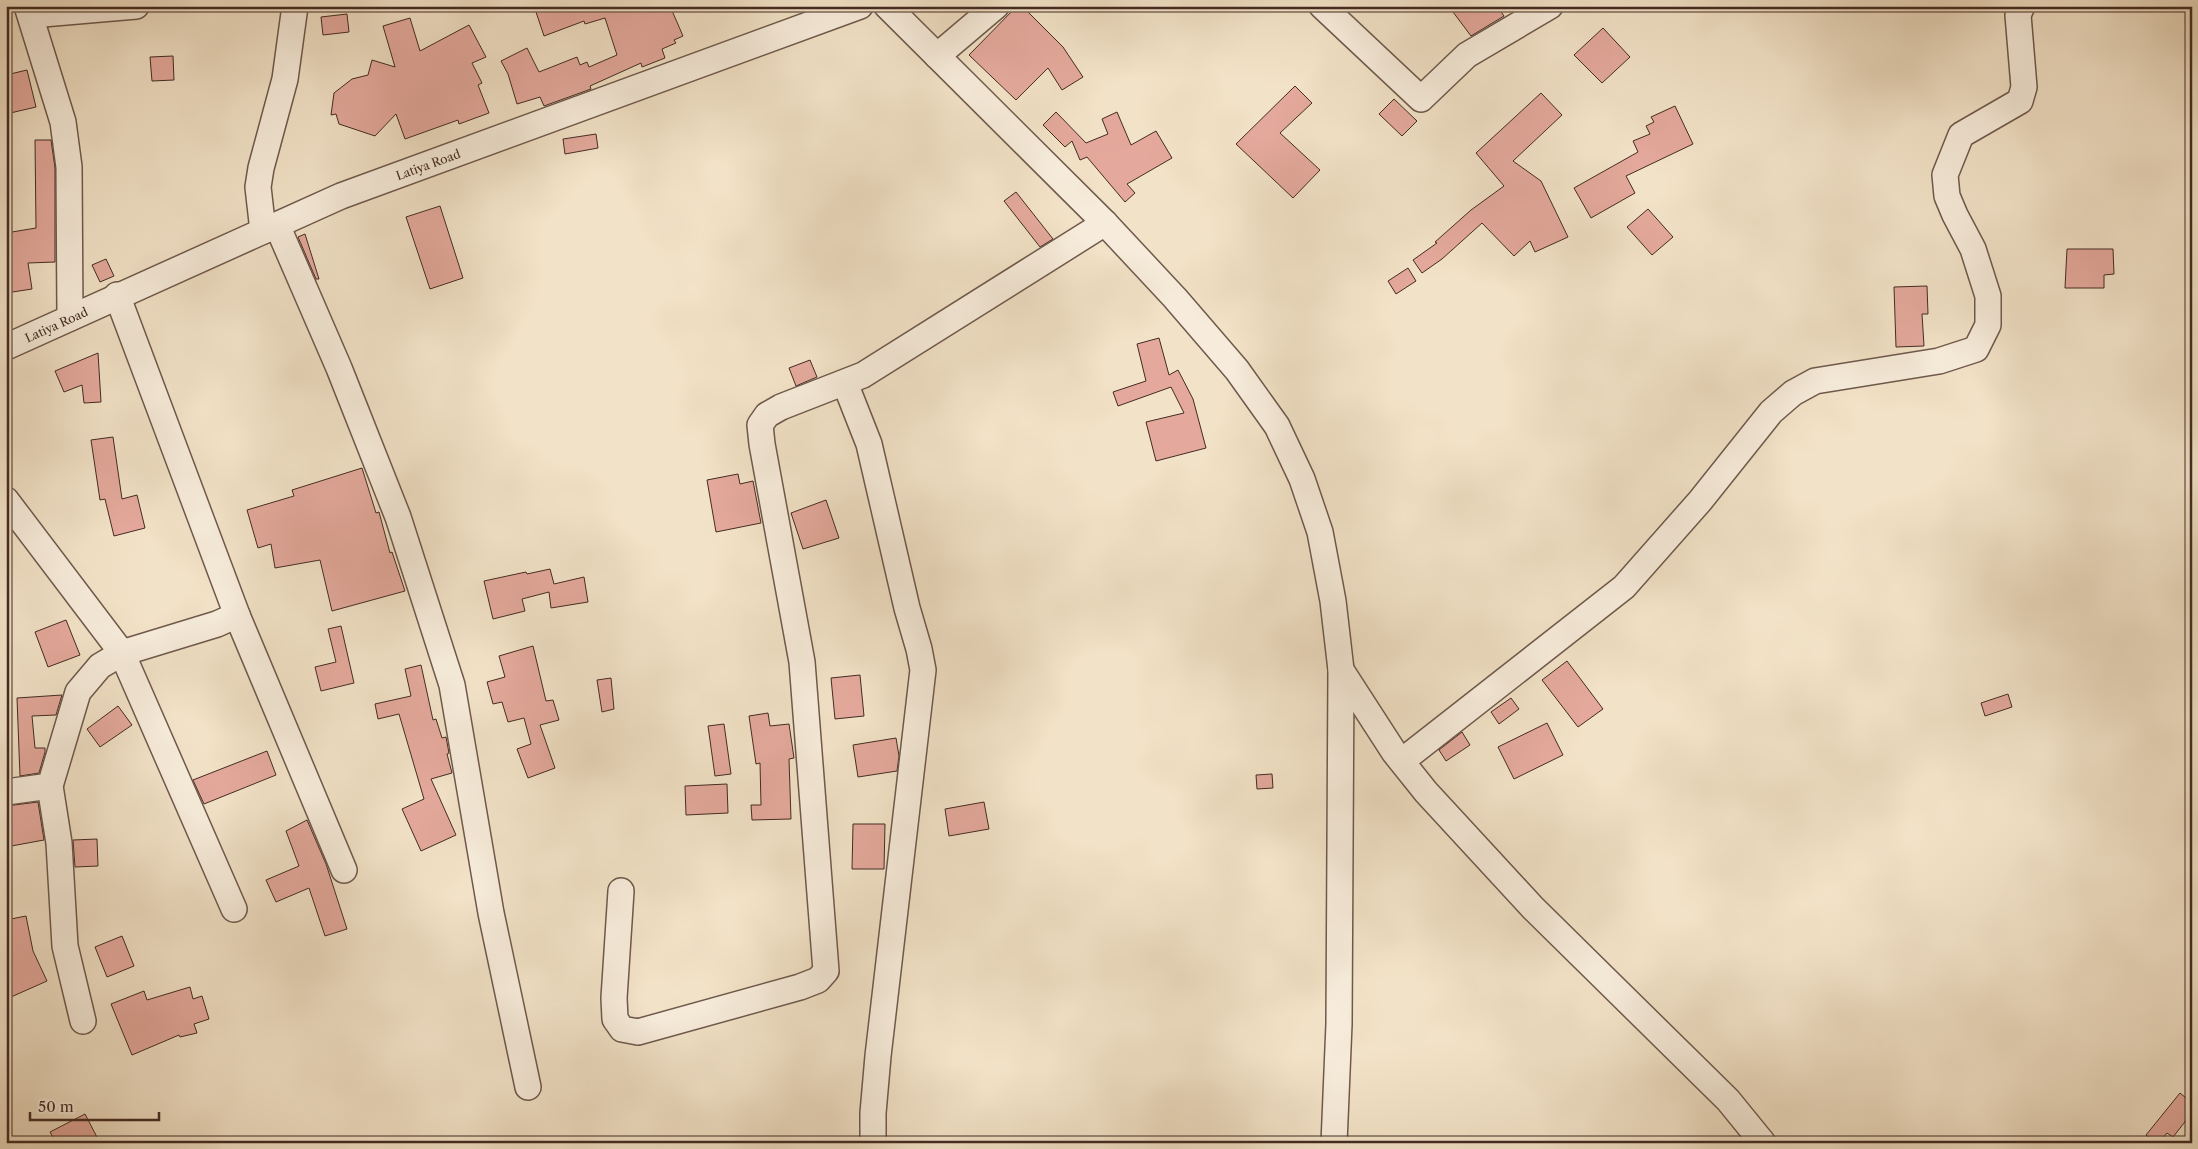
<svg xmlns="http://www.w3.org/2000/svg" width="2198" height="1149" font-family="'Libre Caslon Text',serif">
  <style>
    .building { fill: #e4a99c; stroke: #432b23 }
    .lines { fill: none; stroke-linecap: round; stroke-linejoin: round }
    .minor-casing { stroke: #6f594c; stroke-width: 28 }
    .minor { stroke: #f7ecdb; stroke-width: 25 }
    .labels { text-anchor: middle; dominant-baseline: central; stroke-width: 4; stroke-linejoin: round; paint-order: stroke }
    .street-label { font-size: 12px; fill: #432b23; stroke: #f7ecdb }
  </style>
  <rect width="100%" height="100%" fill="#f2e2c7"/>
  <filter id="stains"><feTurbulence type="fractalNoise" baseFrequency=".004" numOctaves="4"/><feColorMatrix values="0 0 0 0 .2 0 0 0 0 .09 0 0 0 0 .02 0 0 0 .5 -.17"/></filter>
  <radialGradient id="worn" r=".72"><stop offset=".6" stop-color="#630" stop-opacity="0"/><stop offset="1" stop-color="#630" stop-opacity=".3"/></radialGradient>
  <path class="building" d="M534,6H641L644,11L652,8L654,12L670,6L683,36L674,40L676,43L662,49L665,58L642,67L641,63L590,86L591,89L544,106L540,97L517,104L508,74L501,61L527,48L539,72L577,57L580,65L587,62L589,67L617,55L605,18L585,24L584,21L544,36Z
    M1017,6H1022L1063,47L1083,77L1062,90L1048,68L1016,100L969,55Z
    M1460,6H1497L1504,16L1471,36L1453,12Z
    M347,14L349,32L323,35L321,17Z
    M410,18L420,51L469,25L486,57L472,63L482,83L478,85L489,113L459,124L458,120L405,139L396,114L375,136L339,124L336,114L331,115L334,93L352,79L368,75L372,60L395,67L383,26Z
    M1603,28L1630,57L1602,83L1574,55Z
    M173,56L174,80L152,81L150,57Z
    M27,70L36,107L6,114V75Z
    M1295,86L1312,103L1280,133L1320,170L1293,198L1236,144Z
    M1541,93L1562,115L1513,161L1541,181L1568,237L1535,252L1530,241L1514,256L1482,223L1442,259L1422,273L1413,260L1437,243L1435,242L1471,210L1504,186L1476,153Z
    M1394,99L1417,121L1402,136L1379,114Z
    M1675,106L1693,144L1626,176L1635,193L1591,218L1574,188L1638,152L1633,141L1650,134L1646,126L1654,122L1651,117Z
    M1056,112L1086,143L1108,134L1102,119L1117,112L1131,145L1156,131L1172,158L1127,184L1135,193L1125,202L1087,157L1080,160L1072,141L1065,147L1043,125Z
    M596,134L598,148L565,154L563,139Z
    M35,140H51L55,168V262L28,263L32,289L6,293V233L36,228Z
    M1016,192L1053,239L1040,247L1004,201Z
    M440,206L463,278L430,289L406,217Z
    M1648,209L1673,237L1652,255L1627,227Z
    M305,234L319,279H316L298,237Z
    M2067,249H2113L2114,274L2104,275V288H2065Z
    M106,259L114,276L100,282L92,265Z
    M1408,268L1416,281L1396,294L1388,281Z
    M1927,286L1928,314H1922L1924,346L1896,347L1894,287Z
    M1159,338L1169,375L1178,370L1193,399L1206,448L1156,461L1146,422L1184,413L1171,387L1118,406L1113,392L1146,381L1137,344Z
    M98,353L101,402L84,403L82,385L64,392L55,371Z
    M810,360L817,377L796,386L789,368Z
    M113,437L122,499L137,495L145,528L114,536L105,499L100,500L91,440Z
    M362,468L376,513L379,512L390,553L392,552L405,591L332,611L320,560L275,568L271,544L258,548L247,510L294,496L292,490Z
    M738,474L740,484L753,481L761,523L716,532L707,480Z
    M826,500L839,538L803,549L791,513Z
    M550,569L554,584L584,577L588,602L551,608L549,592L522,599L525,611L493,619L484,581L526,572L527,574Z
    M66,620L80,655L48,667L35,632Z
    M341,626L354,683L321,691L315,667L336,662L328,629Z
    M533,646L546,701L553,700L559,720L540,725L555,768L528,778L517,749L531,744L524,718L508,722L502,702L493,704L487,682L505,677L499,656Z
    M1567,661L1603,709L1578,727L1542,680Z
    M421,665L433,720L436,719L442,738L446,737L449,753L447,754L452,773L431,779L456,835L421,851L402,809L424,799L399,714L378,719L375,704L411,696L405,669Z
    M860,675L864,716L835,719L831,678Z
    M611,678L614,709L602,712L597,680Z
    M2008,694L2012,707L1985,716L1981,703Z
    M62,695L56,715L32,716L35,748H45V752L39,773L20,776L17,698Z
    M1511,698L1519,709L1499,724L1491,712Z
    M118,706L132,725L100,747L87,729Z
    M768,713L770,726L789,724L794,758L789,759L791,819L752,820L751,805H761L760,763L756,764L749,716Z
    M1547,723L1563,755L1514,779L1498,747Z
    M724,724L731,774L715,776L708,726Z
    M1462,732L1470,745L1446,761L1439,750Z
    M896,738L899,756L897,771L858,777L853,745Z
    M267,751L276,775L204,804L193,780Z
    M1272,774L1273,788L1257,789L1256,775Z
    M727,784L728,813L686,815L685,786Z
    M38,802L44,840L6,847V806Z
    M984,802L989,829L949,836L945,809Z
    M307,820L326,864L347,929L325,936L309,888L276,902L266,880L299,866L286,831Z
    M853,824H885L884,869H852Z
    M97,839L98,866L75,867L73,840Z
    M26,916L33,951L47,981L11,997L6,986V920Z
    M122,936L134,966L107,977L95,947Z
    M190,987L193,999L202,996L209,1019L194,1024L197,1033L180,1037L179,1035L132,1055L111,1004L144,991L147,1000Z
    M2180,1093L2192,1103V1113L2173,1137L2167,1133L2159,1143H2156L2146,1135Z
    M85,1114L100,1143H56L50,1132Z"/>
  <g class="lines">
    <g class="minor-casing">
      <g id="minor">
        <path d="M27,6L63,122L69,167L70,318"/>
        <path d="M887,6L1105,223L1175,298L1237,370L1277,426L1302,479L1320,532L1333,601L1341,670L1339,1024L1334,1143"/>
        <path d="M1322,6L1421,99L1467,55L1550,6"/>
        <path d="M31,15L136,6"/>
        <path d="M937,56L996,6"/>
        <path d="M277,225L339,368L398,517L452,685L491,913L528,1087"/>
        <path d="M263,231L258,187L261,168L285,79L295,6"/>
        <path id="s1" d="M6,347L341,196L860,6"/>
        <path d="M845,383L869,444L907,608L919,649L923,670L878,1056L873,1113V1143"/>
        <path d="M6,500L122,653L234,909"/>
        <path d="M237,615L344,870"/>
        <path d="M1341,670L1394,752L1426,792L1533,908L1728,1100L1763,1143"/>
        <path d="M1407,757L1624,587L1700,501L1771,412L1793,393L1815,381L1939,361L1976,349L1988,325V296L1973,249L1955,215L1947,196L1945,175L1961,135L2020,101L2024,87L2018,15L2022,6"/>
        <path d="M50,786L59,843L65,946L83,1021"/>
        <path d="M6,792L50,786L78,692L100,666L122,653L217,624L237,615L117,295"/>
        <path d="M621,891L614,998L615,1019L622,1029L638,1032L800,987L818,980L826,971L802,662L762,444L760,425L767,415L781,407L863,375L1105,223"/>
      </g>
    </g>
    <use href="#minor" class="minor"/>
  </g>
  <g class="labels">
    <g class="street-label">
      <text stroke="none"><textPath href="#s1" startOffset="460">Latiya Road</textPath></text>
      <text stroke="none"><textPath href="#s1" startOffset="55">Latiya Road</textPath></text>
    </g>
  </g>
  <rect width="2198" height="1149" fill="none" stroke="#f2e2c7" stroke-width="25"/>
  <rect x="8" y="8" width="2183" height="1134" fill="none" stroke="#432b23" stroke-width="2.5"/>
  <rect x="12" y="12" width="2173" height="1124" fill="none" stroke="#432b23"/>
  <path d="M30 1112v8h129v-8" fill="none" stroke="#432b23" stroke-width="2.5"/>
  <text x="38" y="1112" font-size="15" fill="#432b23" stroke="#f7ecdb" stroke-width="4" paint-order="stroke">50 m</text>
  <rect width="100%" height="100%" filter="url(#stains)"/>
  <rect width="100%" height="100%" fill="url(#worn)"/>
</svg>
